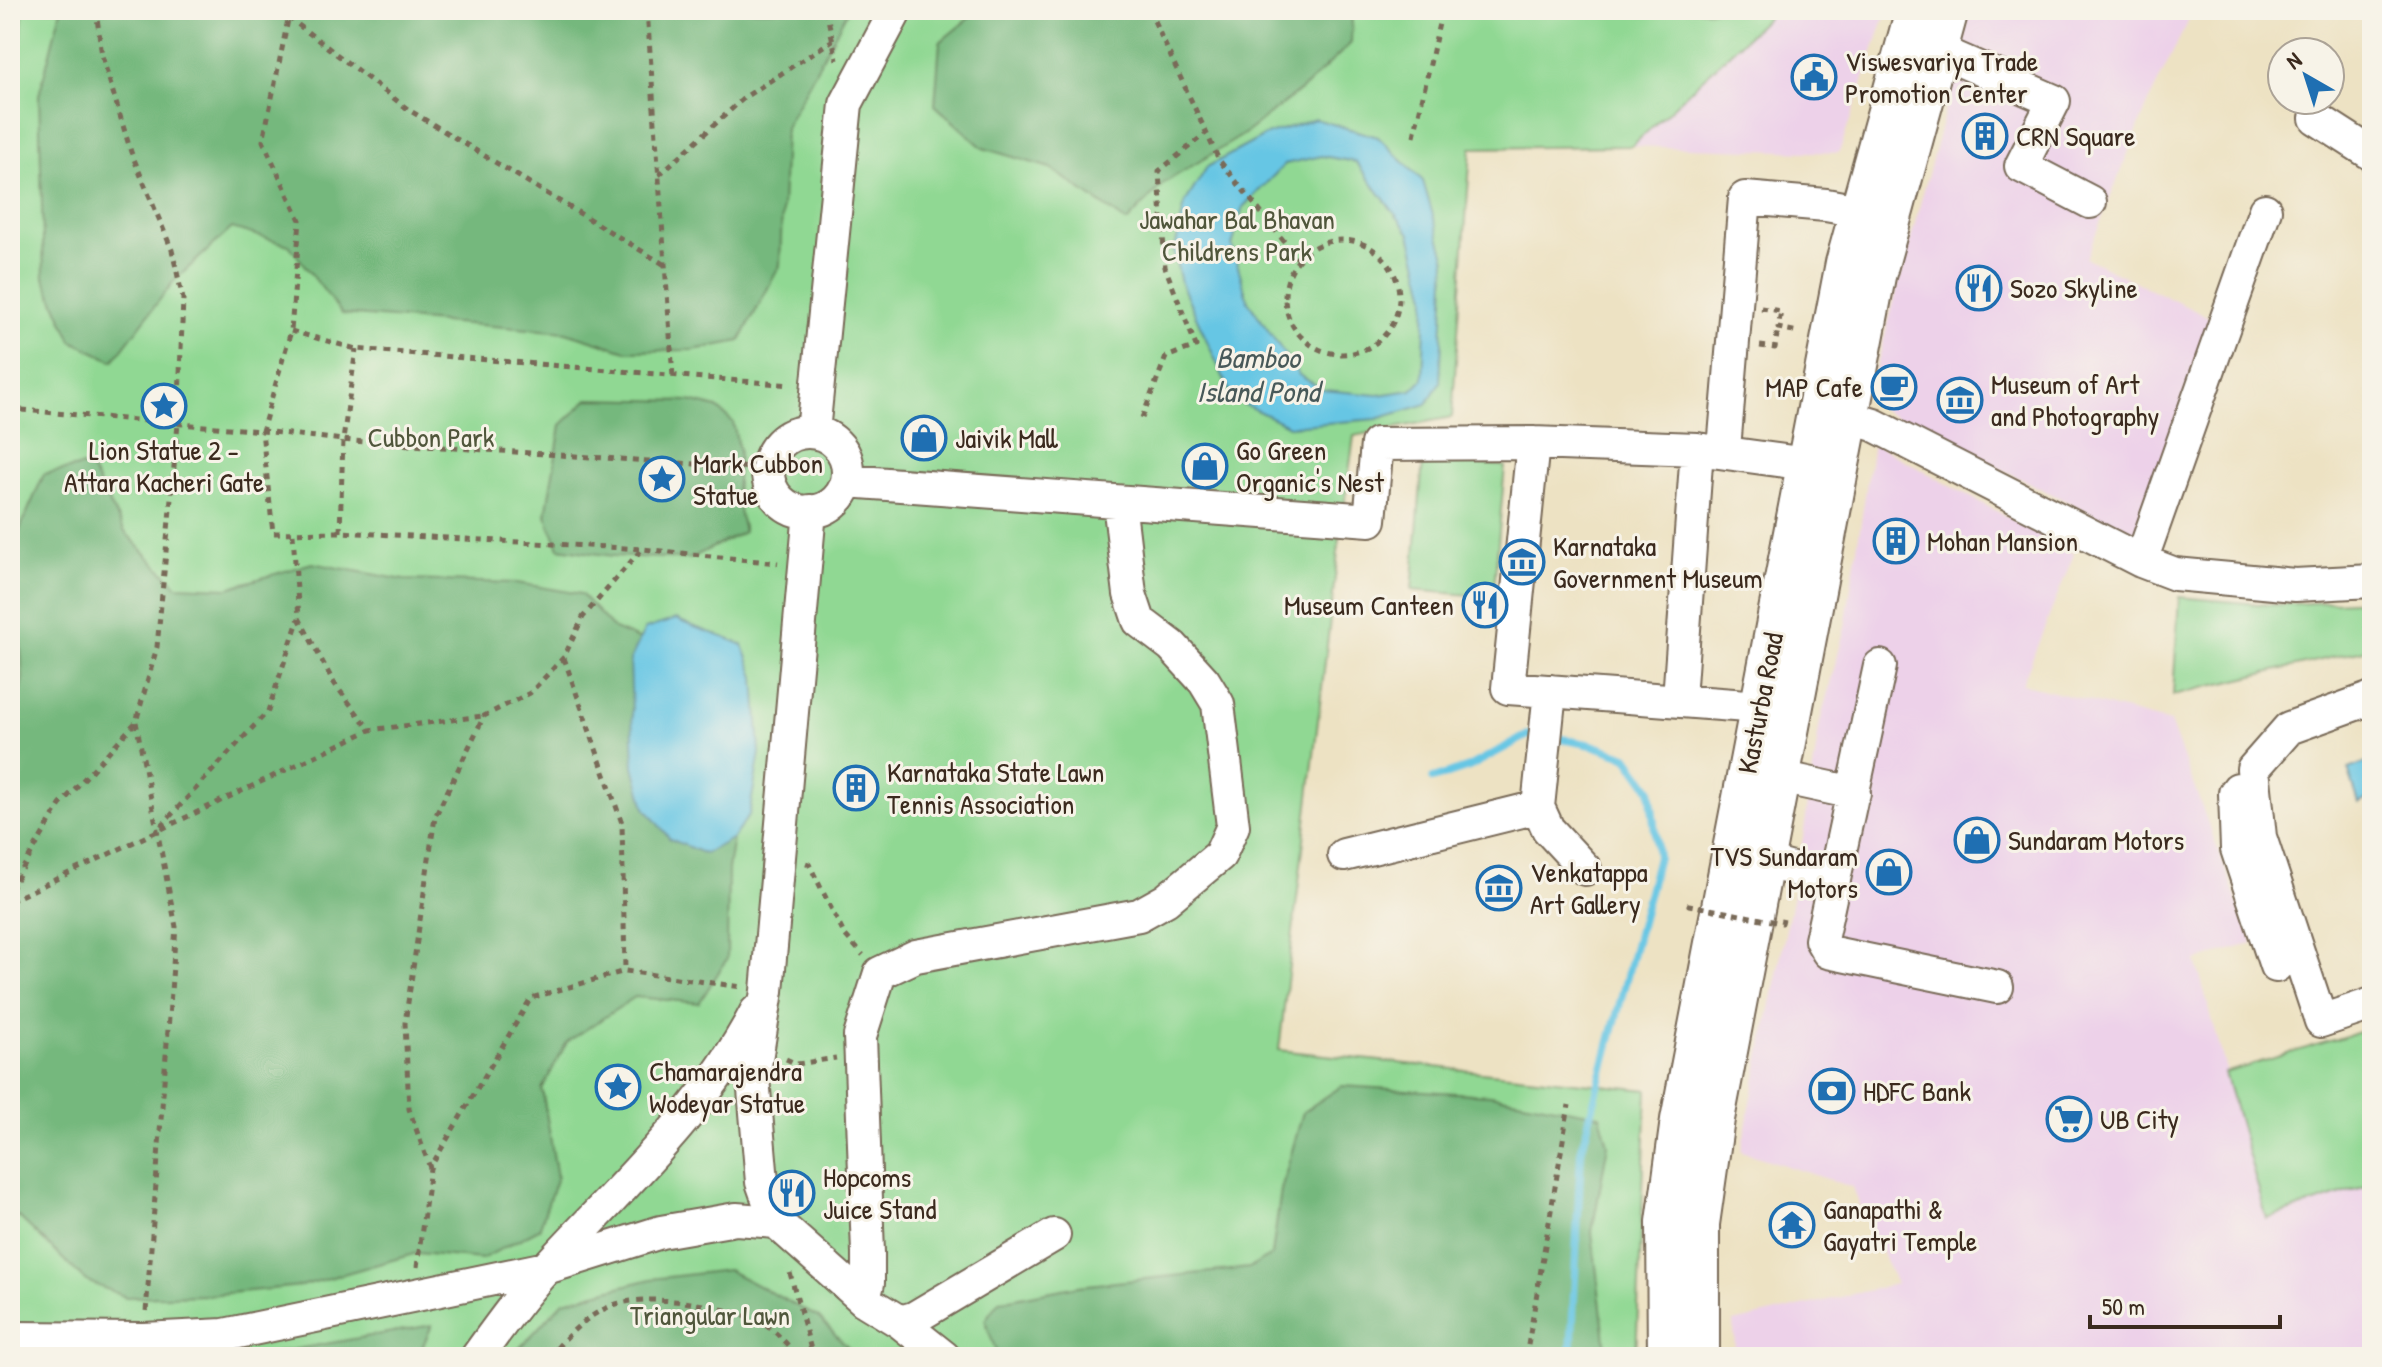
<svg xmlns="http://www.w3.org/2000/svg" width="2382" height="1367" font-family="'Patrick Hand',sans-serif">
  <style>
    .built { fill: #edd1e9 }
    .green { fill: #90d893; stroke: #668158; stroke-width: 2 }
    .forest { fill: #74b87d; stroke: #58714e; stroke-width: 2 }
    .water { fill: #66c6e4; stroke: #507881; stroke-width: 2; fill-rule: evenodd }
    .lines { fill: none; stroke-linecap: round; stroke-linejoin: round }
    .stream { stroke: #66c6e4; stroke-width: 8 }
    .minor-casing { stroke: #796a58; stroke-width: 36 }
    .major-casing { stroke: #796a58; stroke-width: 44 }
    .path { stroke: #796a58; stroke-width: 5; stroke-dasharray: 6 6; stroke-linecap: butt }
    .minor { stroke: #fff; stroke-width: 32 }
    .major { stroke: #fff; stroke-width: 40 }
    .path-bridge { stroke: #796a58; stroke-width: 5; stroke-dasharray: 6 6; stroke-linecap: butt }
    .labels { text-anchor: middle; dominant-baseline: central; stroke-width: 6; stroke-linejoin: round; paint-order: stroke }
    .poi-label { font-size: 28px; fill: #3b2a1e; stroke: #f7f3e8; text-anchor: start }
    .park-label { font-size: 28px; fill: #50563b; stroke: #f7f3e8 }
    .street-label { font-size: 28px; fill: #3b2a1e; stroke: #f7f3e8 }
    .water-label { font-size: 30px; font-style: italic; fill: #485959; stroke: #f7f3e8 }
  </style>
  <rect width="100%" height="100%" fill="#f7f3e8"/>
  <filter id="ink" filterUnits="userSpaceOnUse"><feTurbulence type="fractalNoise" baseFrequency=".0125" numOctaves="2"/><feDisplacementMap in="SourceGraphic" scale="16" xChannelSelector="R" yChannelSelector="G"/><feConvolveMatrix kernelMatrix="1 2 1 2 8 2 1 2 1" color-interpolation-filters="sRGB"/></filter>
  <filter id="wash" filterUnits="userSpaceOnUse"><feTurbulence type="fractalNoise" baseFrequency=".006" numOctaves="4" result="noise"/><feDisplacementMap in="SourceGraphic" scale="32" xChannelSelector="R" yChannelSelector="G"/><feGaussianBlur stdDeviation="1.8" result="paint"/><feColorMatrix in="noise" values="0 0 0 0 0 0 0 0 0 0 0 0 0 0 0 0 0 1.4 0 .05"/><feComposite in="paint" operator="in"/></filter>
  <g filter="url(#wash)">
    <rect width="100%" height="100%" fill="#ede2c3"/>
    <path class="built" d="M10,10H23L10,189Z
      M1775,10H1887L1839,153L1632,146Z
      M1968,10H2182L2191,15L2149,101L2086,258L2229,327L2157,546L1882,410L1869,395L1960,55Z
      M1873,443L2074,554L2022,684L2170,722L2253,943L2196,961L2267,1218L2372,1184V1357H1735L1734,1322L1896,1284L1852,1187L1741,1151L1798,871L1820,722L1845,627Z"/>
    <path class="green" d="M23,10H1775L1632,146L1471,148L1452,417L1354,436L1338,552L1279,1050L1647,1090L1636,1357H10V189Z
      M1423,460L1505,466L1493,597L1412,590Z
      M2179,597L2269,605L2372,600V648L2173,695Z
      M2372,1028V1184L2267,1219L2225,1073Z"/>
    <path class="forest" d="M61,10H848L785,128L780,265L740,341L693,350L626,351L566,332L342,314L289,245L232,228L174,281L113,361L72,341L44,278L39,95Z
      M979,10H1352L1351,43L1307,85L1243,135L1164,183L1127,222L1050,168L983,148L935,105L940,42Z
      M588,399L690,401L717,408L733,422L739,450L736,496L744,532L689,559L613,556L559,548L546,515L561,425Z
      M89,465L125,532L177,586L228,588L312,563L404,580L517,583L581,594L614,629L690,660L742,781L728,869L727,959L699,1003L635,997L567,1042L542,1089L557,1177L539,1229L482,1259L417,1253L301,1286L208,1295L126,1297L86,1281L18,1216L10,1219V741L23,678L13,545L44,474Z
      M1342,1086L1490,1095L1600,1115L1608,1144L1592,1232L1607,1357H998L985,1320L999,1301L1078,1286L1249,1268L1272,1255L1281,1190L1303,1112Z
      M728,1270L818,1317L857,1357H511L564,1301L651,1279Z
      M432,1325L418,1357H252Z"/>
    <path class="water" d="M1315,119L1378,137L1423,181L1446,260L1440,382L1427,404L1377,419L1289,426L1233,399L1181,283L1174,253L1185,203L1207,167L1266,135ZM1322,156L1356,162L1410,234L1426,296L1423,379L1412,390L1378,395L1324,390L1299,375L1248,301L1232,246L1243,207L1285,164Z
      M676,619C698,630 721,635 743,645L755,677L760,753L749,815L733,838L705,854L670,839L645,808L634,766L630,660L645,629Z
      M2372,760V798L2359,803L2348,769Z"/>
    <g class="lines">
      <path class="stream" d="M1552,737L1592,745L1627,757L1650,789L1658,857L1581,1152L1571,1357
        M1433,779L1469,767L1528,735L1538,736"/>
    </g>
  </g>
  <g filter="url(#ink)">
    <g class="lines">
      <g class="minor-casing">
        <path id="minor" d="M1937,50L2054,101L2021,166L2090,202
          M2316,118L2372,154
          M1847,417L1874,425L2141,561L2175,574L2295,585L2372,581
          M813,432L846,104L896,10
          M768 472a40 40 0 1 1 80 0a40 40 0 1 1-80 0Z
          M1533,443L1508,688L1760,707
          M1720,452L1725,437L1745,198L1826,205L1859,211
          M847,481L1370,520L1377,444L1533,443L1697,449L1807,464
          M2141,561L2265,210
          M1880,666L1821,940L1828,952L1997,987
          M1550,691L1538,807L1548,829L1585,869
          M2372,698L2289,728L2253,769L2260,837L2321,1021L2372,1004
          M1679,699L1697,449
          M1780,777L1854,793
          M2238,789L2235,793L2237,849L2276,966
          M1344,855L1538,807
          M1764,861L1834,881
          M776,1222L762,1182L753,1078L767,991L810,511
          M864,1300L868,1283V1253L860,1036L880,973L916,956L1139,915L1166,900L1220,855L1233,826L1218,704L1204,681L1172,646L1139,621L1130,594L1119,502
          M900,1322L914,1318L1054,1235
          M10,1338L144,1339L224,1335L546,1268L661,1232L736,1219L776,1222L864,1300L900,1322L944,1357
          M477,1357C499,1326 522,1294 548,1266C622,1186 706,1109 756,1012"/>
      </g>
      <g class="major-casing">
        <path id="major" d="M1668,1357L1667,1222L1681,1120L1846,263L1916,10
          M1699,1357V1224L1714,1119L1875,276L1948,10"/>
      </g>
      <path class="path" d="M279,10L409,110L665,265
        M290,10L263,141L300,220L291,331L262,431L273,533L340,532L642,549L778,563
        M647,10L673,377
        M826,10L837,60
        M1149,10L1219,160L1299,260
        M1414,136L1442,10
        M659,175L745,97L833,40
        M1285 297a57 57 0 1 1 114 0a57 57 0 1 1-114 0Z
        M1761,308L1781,311L1778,328L1799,332
        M291,331L356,349L790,385
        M1760,346L1775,348L1778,328
        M10,409L262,431L352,441L768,469
        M1142,418L1166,357L1196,346L1165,267L1159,171L1206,133
        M340,532L343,440L356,349
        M293,534L299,618L334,683L370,730
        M564,658L622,823L625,971
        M136,722L176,927L146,1312
        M161,826L268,711L299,618
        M806,863L809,864L844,934L863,955
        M10,890L60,805L136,722L157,647L178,424L183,299L172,250L131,152L102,56L96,10
        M10,901L370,730L483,716
        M786,1059L797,1064L836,1058
        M430,1168L409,1109L405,1023L435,817L484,716L530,693L564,657L583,617L641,550
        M417,1267L430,1168L531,998L625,971L742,987
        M790,1273L813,1357
        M549,1357C567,1336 584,1317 611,1306C646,1291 736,1306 768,1327C779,1334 789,1347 799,1357
        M1526,1357L1569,1105"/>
      <use href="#minor" class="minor"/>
      <use href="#major" class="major"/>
      <path class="path-bridge" d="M1690,903L1689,905L1782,923L1783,919"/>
    </g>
  </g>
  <defs>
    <g id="civic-ring" transform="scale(2.3)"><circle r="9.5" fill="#f7f3e8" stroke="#1f6fb2" stroke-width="1.5"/><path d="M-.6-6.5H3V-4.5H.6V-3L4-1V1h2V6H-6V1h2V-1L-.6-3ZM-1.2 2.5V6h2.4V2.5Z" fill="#1f6fb2"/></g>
    <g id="building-ring" transform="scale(2.3)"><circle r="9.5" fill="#f7f3e8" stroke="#1f6fb2" stroke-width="1.5"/><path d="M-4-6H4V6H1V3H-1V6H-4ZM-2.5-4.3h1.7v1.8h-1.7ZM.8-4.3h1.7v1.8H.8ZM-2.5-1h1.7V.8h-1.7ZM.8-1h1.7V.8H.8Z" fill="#1f6fb2"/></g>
    <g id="restaurant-ring" transform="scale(2.3)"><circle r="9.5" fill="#f7f3e8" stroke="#1f6fb2" stroke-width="1.5"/><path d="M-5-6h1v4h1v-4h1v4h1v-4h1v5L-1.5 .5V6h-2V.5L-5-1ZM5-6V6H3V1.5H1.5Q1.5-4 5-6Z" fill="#1f6fb2"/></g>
    <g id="cafe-ring" transform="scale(2.3)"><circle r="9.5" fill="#f7f3e8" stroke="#1f6fb2" stroke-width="1.5"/><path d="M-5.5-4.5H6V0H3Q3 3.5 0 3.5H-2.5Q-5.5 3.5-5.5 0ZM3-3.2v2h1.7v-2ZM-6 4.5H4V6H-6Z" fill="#1f6fb2"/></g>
    <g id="museum-ring" transform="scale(2.3)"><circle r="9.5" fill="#f7f3e8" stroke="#1f6fb2" stroke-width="1.5"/><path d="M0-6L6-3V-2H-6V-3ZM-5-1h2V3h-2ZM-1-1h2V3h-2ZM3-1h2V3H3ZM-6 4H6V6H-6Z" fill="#1f6fb2"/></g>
    <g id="sight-ring" transform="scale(2.3)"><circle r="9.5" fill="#f7f3e8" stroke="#1f6fb2" stroke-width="1.5"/><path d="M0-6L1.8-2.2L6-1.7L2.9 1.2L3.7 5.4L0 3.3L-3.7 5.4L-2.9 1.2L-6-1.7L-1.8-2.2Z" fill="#1f6fb2"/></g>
    <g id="shop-ring" transform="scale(2.3)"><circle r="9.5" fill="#f7f3e8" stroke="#1f6fb2" stroke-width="1.5"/><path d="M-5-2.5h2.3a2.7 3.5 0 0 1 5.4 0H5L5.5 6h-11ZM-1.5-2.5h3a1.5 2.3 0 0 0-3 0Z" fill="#1f6fb2"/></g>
    <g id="bank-ring" transform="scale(2.3)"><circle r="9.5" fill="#f7f3e8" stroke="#1f6fb2" stroke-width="1.5"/><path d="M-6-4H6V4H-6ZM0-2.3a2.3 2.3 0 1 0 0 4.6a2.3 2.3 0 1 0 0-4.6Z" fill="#1f6fb2"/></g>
    <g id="supermarket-ring" transform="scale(2.3)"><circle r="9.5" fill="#f7f3e8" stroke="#1f6fb2" stroke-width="1.5"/><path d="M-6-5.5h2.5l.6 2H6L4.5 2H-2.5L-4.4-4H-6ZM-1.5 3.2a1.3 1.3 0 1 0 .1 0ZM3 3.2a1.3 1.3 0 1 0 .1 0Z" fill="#1f6fb2"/></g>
    <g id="temple-ring" transform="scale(2.3)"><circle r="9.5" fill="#f7f3e8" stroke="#1f6fb2" stroke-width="1.5"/><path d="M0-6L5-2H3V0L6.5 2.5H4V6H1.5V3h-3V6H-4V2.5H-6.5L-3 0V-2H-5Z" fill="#1f6fb2"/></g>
  </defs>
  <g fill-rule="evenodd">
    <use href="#civic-ring" x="1814" y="77"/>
    <use href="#building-ring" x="1985" y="136"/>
    <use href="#restaurant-ring" x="1979" y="288"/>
    <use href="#cafe-ring" x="1894" y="387"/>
    <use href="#museum-ring" x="1960" y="400"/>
    <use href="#sight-ring" x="164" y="406"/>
    <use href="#shop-ring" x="924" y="438"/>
    <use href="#shop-ring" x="1205" y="466"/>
    <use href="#sight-ring" x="662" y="479"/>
    <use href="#building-ring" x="1896" y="541"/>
    <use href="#museum-ring" x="1522" y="562"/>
    <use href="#restaurant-ring" x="1485" y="605"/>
    <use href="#building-ring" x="856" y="788"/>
    <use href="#shop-ring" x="1977" y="840"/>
    <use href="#shop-ring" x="1889" y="872"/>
    <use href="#museum-ring" x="1499" y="888"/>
    <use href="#sight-ring" x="618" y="1087"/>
    <use href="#bank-ring" x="1832" y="1091"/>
    <use href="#supermarket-ring" x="2069" y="1119"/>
    <use href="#restaurant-ring" x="792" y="1193"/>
    <use href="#temple-ring" x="1792" y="1225"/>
  </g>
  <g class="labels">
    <g class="poi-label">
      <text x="1845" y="61">Viswesvariya Trade<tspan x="1845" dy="32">Promotion Center</tspan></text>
      <text x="2016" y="136">CRN Square</text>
      <text x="2010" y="288">Sozo Skyline</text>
      <text x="1991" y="384">Museum of Art<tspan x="1991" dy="32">and Photography</tspan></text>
      <text x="1863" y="387" text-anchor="end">MAP Cafe</text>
      <text x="955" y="438">Jaivik Mall</text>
      <text x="164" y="450" text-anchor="middle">Lion Statue 2 -<tspan x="164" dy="32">Attara Kacheri Gate</tspan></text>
      <text x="1236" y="450">Go Green<tspan x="1236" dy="32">Organic's Nest</tspan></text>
      <text x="693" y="463">Mark Cubbon<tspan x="693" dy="32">Statue</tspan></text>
      <text x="1927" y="541">Mohan Mansion</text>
      <text x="1553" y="546">Karnataka<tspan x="1553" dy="32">Government Museum</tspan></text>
      <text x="1454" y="605" text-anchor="end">Museum Canteen</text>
      <text x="887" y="772">Karnataka State Lawn<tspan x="887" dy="32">Tennis Association</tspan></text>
      <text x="2008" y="840">Sundaram Motors</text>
      <text x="1858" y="856" text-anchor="end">TVS Sundaram<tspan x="1858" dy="32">Motors</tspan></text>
      <text x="1530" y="872">Venkatappa<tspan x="1530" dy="32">Art Gallery</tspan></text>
      <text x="649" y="1071">Chamarajendra<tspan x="649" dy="32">Wodeyar Statue</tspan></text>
      <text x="1863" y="1091">HDFC Bank</text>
      <text x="2100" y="1119">UB City</text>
      <text x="823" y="1177">Hopcoms<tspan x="823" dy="32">Juice Stand</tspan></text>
      <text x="1823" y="1209">Ganapathi &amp;<tspan x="1823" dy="32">Gayatri Temple</tspan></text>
    </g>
    <g class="park-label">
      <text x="1237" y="219">Jawahar Bal Bhavan<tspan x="1237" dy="32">Childrens Park</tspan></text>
      <text x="431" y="437">Cubbon Park</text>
      <text x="710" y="1315">Triangular Lawn</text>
    </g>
    <g class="street-label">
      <text transform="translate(1760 703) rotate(-79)">Kasturba Road</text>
    </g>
    <g class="water-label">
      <text x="1258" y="357">Bamboo<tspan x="1258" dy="34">Island Pond</tspan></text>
    </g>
  </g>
  <rect width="2382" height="1367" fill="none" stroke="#f7f3e8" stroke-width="40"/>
  <g transform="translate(2306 76) rotate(321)"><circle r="38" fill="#f7f3e8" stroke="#aca397" stroke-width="2"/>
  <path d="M0-6L14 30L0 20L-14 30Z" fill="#1f6fb2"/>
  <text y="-12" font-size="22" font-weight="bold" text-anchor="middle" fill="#3b2a1e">N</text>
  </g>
  <path d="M2090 1315v12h190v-12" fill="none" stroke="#3b2a1e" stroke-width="4"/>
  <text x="2102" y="1315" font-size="24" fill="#3b2a1e" stroke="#f7f3e8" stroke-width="6" paint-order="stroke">50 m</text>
</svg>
